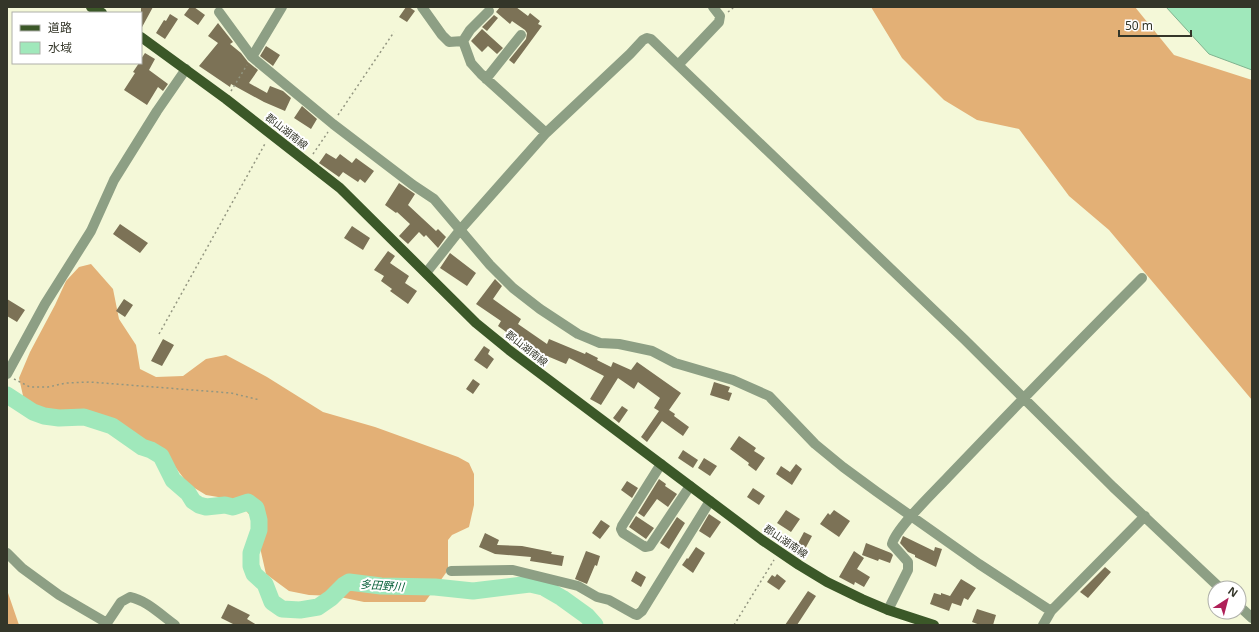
<svg xmlns="http://www.w3.org/2000/svg" width="1259" height="632" font-family="'Noto Sans','Noto Sans JP',sans-serif">
  <style>
    .forest { fill: #e3b076 }
    .water { fill: #a0e8bb; stroke: #80b38f }
    .lines { fill: none; stroke-linecap: round; stroke-linejoin: round }
    .river { stroke: #a0e8bb; stroke-width: 17 }
    .building { fill: #7c7256 }
    .path { stroke: #939680; stroke-width: 1.5; stroke-dasharray: 2 3; stroke-linecap: butt }
    .minor { stroke: #8d9f84; stroke-width: 10 }
    .major { stroke: #3b5828; stroke-width: 10 }
    .labels { text-anchor: middle; dominant-baseline: central; stroke-width: 4; stroke-linejoin: round; paint-order: stroke }
    .street-label { font-size: 10px; fill: #343629; stroke: #fff }
    .water-label { font-size: 11px; font-style: italic; fill: #035d35; stroke: #fff }
  </style>
  <rect width="100%" height="100%" fill="#f4f8d8"/>
  <path class="forest" d="M871,7H1135L1174,55L1252,80V400L1109,230L1069,196L1019,129L977,120L944,100L902,58Z
    M91,264L113,289L119,319L136,345L140,369L156,377L183,376L206,359L226,355L267,377L323,412L375,427L458,457L469,463L474,474V505L469,527L452,535L448,540V570L425,602H364L335,596L309,595L289,591L266,574L261,552L259,525L236,500L206,495L188,484L176,468L130,431L42,408L24,400L19,378L30,352L55,305L66,281L79,267Z
    M7,590L19,625H7Z"/>
  <path class="water" d="M1166,7H1252V70L1209,54Z"/>
  <g class="lines">
    <path class="river" d="M7,395L33,412L44,416L59,418L84,417L112,426L142,447L151,450L161,456L173,480L188,493L193,501L199,505L206,507L225,505L233,507L248,502L256,508L259,520V530L251,553V566L254,574L265,584L272,602L282,609L300,610L318,607L331,598L344,585L349,582L381,586L435,587L473,591L530,584L543,587L562,598L587,616L595,625"/>
  </g>
  <path class="building" d="M141,7H153L141,29Z
    M190,7H194L205,15L198,25L184,15Z
    M406,7H409L415,11L407,22L399,17Z
    M500,7H516L528,16L530,13L540,21L538,24L542,26L514,64L509,60L526,39L527,33L525,30L512,21L510,24L496,12Z
    M170,14L178,19L165,39L156,33L164,20L166,21Z
    M494,15L498,18L487,31L482,27Z
    M218,23L233,42L230,44L241,53L248,62L258,70L249,83L267,93L270,86L283,91L291,98L285,111L264,102L231,84L230,87L199,66L218,43L208,36Z
    M482,29L503,48L497,54L488,46L482,52L471,41Z
    M266,46L280,55L273,66L260,56Z
    M145,53L155,59L149,70L168,84L163,91L158,87L147,105L124,90L135,73L133,72L139,63H141V59Z
    M302,106L317,119L311,129L294,118Z
    M326,153L336,159L340,154L352,163L356,158L374,171L365,183L360,179L358,182L343,172L339,177L319,163Z
    M399,183L415,194L408,205L436,231L438,229L446,237L438,248L426,235L424,237L419,232L408,244L399,236L410,224L397,212L396,213L385,205Z
    M120,224L148,243L140,253L113,234Z
    M352,226L370,238L363,250L344,238Z
    M388,251L395,256L390,263L409,276L405,283L417,291L408,304L390,291L392,289L381,281L384,276L374,270Z
    M450,253L476,273L467,286L440,268Z
    M495,279L502,286L493,299L521,319L518,324L547,344L549,339L585,354L586,352L598,358L597,360L611,367L613,362L631,370L637,362L681,393L669,410L675,414L674,416L689,427L683,436L662,421L647,442L641,437L659,411L654,408L660,398L638,382L634,389L618,378L601,405L590,399L604,376L569,358L566,364L547,356L540,365L533,360L535,357L518,345L520,342L498,326L501,321L476,304Z
    M7,299L25,310L17,322L7,316Z
    M124,299L133,305L125,317L116,311Z
    M163,339L174,345L162,366L151,361Z
    M484,346L490,350L488,354L494,359L487,369L474,360Z
    M473,379L480,384L473,394L466,389Z
    M714,382L730,387L728,392L732,393L729,401L710,395Z
    M622,406L628,410L619,423L613,418Z
    M739,436L756,448L754,451L765,458L756,471L748,465L749,463L730,449Z
    M683,450L698,460L693,468L678,458Z
    M704,458L717,466L710,476L698,468Z
    M796,464L802,469L792,485L776,474L781,466L790,472Z
    M659,479L666,484L665,486L677,494L668,507L657,499L644,517L638,513Z
    M627,481L638,488L632,498L621,490Z
    M753,488L765,496L759,505L747,497Z
    M786,510L800,519L791,532L777,523Z
    M834,510L850,521L839,537L820,524L828,513L830,515Z
    M709,514L721,522L710,538L699,531Z
    M636,516L654,528L646,539L629,527Z
    M677,517L685,523L669,549L660,543Z
    M601,520L610,526L600,539L592,533Z
    M804,532L812,536L805,549L797,545Z
    M485,533L499,540L497,545L522,546L552,552L551,554L564,556L562,566L530,561L531,557L495,554L479,547Z
    M903,536L934,551L935,547L942,549L936,567L915,557V555L908,552L900,543Z
    M866,543L891,553L893,555L890,563L879,559L878,561L862,555Z
    M696,547L705,553L693,573L682,565L687,558L688,559Z
    M586,551L600,556L597,566L595,565L587,584L575,579Z
    M854,551L864,558L857,569L870,577L864,587L855,582L854,585L839,577Z
    M1105,567L1111,572L1088,598L1080,592Z
    M636,571L646,577L641,587L631,581Z
    M777,574L786,581L779,590L767,582L772,575L775,577Z
    M961,579L976,588L968,600L964,598L961,606L952,603L949,611L930,604L934,593L941,595V593L950,596Z
    M808,591L816,596L797,625H785Z
    M228,604L250,615L247,619L257,625H235L221,618Z
    M977,609L996,615L993,625H980L972,622Z"/>
  <g class="lines">
    <path class="path" d="M728,12L734,7
      M231,91L247,65
      M338,115L394,32
      M313,154L328,132
      M159,334L266,142
      M14,379L30,387H48L66,383L90,382L231,393L260,400
      M734,625L774,560"/>
    <path class="minor" d="M422,7L442,35L449,42L463,41
      M489,11L470,30L463,41L471,63L481,74L546,133
      M219,12L252,57L333,124L413,185L434,199L490,265L513,288L540,309L578,334L590,339L600,343L619,344L652,351L675,363L733,380L769,396L815,444L843,467L877,492L979,564L1051,611
      M252,57L282,7
      M679,64L719,22L720,16L713,7
      M486,79L521,35
      M426,273L460,230L546,133L630,54L643,40L647,38L651,39L964,339L1113,487L1220,588
      M7,374L45,304L91,231L114,180L157,111L186,69
      M661,464L622,526L621,529L623,533L645,547L650,546L690,486
      M7,553L22,568L59,595L107,623L121,602L130,597C146,600 161,615 175,625
      M451,571L513,570L521,572L578,586L597,597L609,600L634,614L637,615L642,611L710,501
      M1239,606L1252,618
      M888,610L908,570V562L892,544C896,528 935,491 948,477C1012,410 1077,343 1142,278
      M1043,625L1051,611L1145,516"/>
    <path class="major" d="M91,7L102,13
      M141,37L226,99L340,188L476,323L509,350L762,540L799,565L827,582L862,599L888,610L934,625"/>
  </g>
  <g class="labels">
    <g class="street-label">
      <text transform="translate(287 131) rotate(38)">郡山湖南線</text>
      <text transform="translate(527 348) rotate(38)">郡山湖南線</text>
      <text transform="translate(786 541) rotate(34)">郡山湖南線</text>
    </g>
    <g class="water-label">
      <text transform="translate(382 585) rotate(4)">多田野川</text>
    </g>
  </g>
  <rect width="1259" height="632" fill="none" stroke="#343629" stroke-width="16"/>
  <rect x="12" y="12" width="130" height="52" fill="#ffffff" stroke="#aeafa9"/>
  <rect x="20" y="25" width="20" height="6" fill="#3b5828" stroke="#aeafa9"/>
  <text x="48" y="32" font-size="12" fill="#343629">道路</text>
  <rect x="20" y="42" width="20" height="12" fill="#a0e8bb" stroke="#aeafa9"/>
  <text x="48" y="52" font-size="12" fill="#343629">水域</text>
  <g transform="translate(1227 600) rotate(36)"><circle r="19" fill="#ffffff" stroke="#aeafa9"/>
  <path d="M0-3L7 15L0 10L-7 15Z" fill="#af2058"/>
  <text y="-6" font-size="11" font-weight="bold" text-anchor="middle" fill="#343629">N</text>
  </g>
  <path d="M1119 30v6h72v-6" fill="none" stroke="#343629" stroke-width="2"/>
  <text x="1125" y="30" font-size="12" fill="#343629" stroke="#ffffff" stroke-width="3" paint-order="stroke">50 m</text>
</svg>
